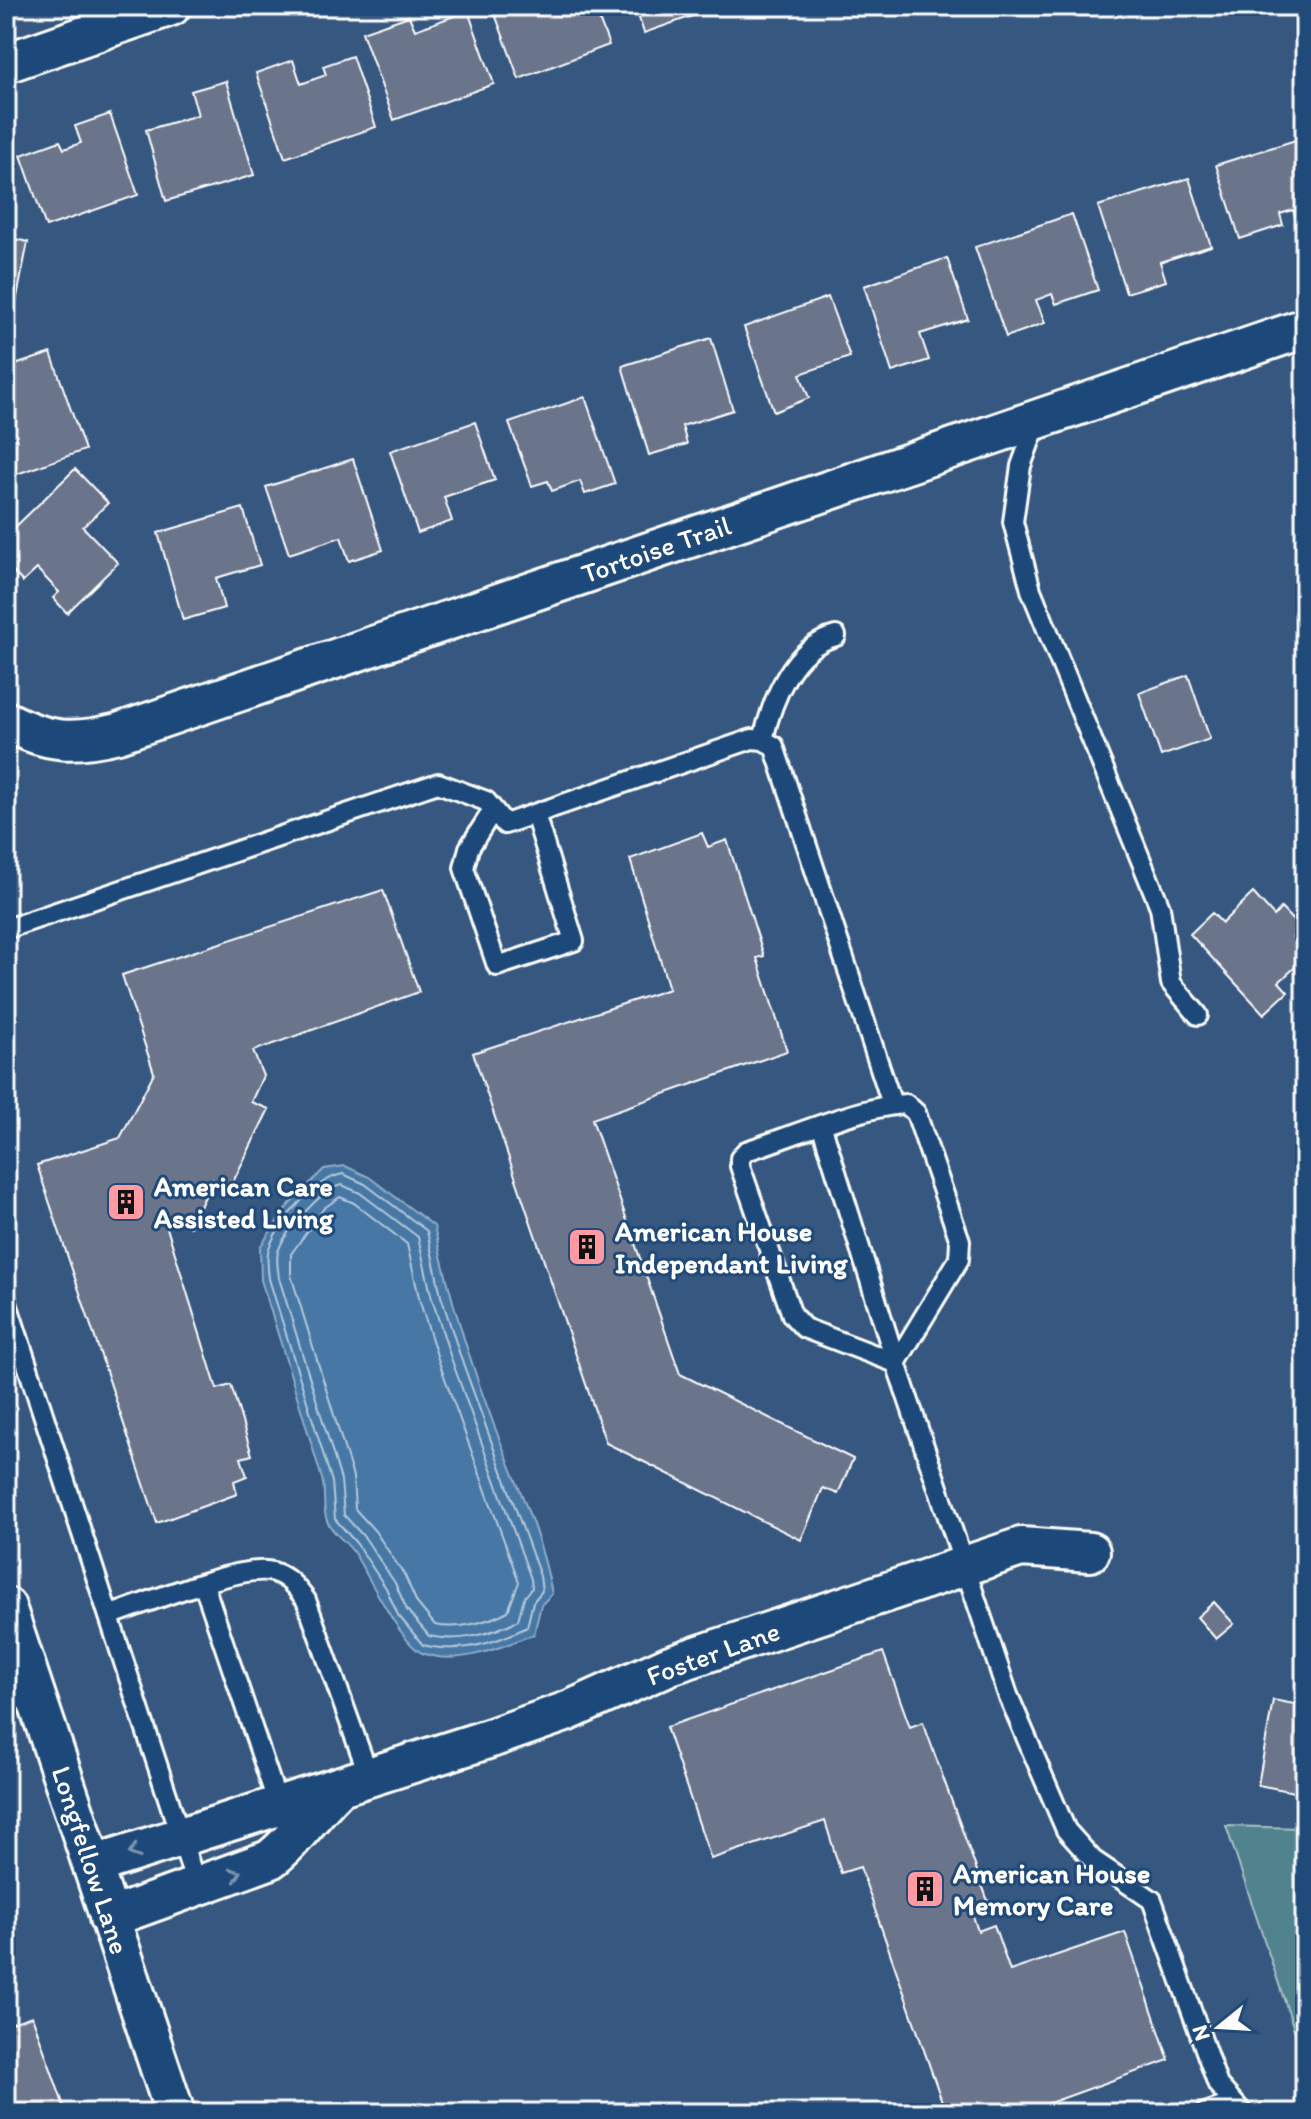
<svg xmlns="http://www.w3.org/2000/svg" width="1311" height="2119" font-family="Itim,sans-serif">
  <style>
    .green { fill: #51838e; stroke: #a8c1c6; stroke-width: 2 }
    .water { fill: #4777a4; stroke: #91adc8; stroke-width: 2 }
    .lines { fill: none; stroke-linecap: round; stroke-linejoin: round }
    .shore { stroke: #b5c9db; stroke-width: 2 }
    .building { fill: #6b748b; stroke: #fff; stroke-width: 2 }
    .service-casing { stroke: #fff; stroke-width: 24 }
    .minor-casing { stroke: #fff; stroke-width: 44 }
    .service { stroke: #1f4a7a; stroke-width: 18 }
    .minor { stroke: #1f4a7a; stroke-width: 38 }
    .oneway { stroke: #7992af }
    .labels { text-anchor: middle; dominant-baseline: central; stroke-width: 6; stroke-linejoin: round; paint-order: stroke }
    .street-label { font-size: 28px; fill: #fff; stroke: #1f4a7a }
    .poi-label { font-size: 28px; font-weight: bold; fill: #fff; stroke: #1f4a7a; text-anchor: start }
  </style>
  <rect width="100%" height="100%" fill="#36577f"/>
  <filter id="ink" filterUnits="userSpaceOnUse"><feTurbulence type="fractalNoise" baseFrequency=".0125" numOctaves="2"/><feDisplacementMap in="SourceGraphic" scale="16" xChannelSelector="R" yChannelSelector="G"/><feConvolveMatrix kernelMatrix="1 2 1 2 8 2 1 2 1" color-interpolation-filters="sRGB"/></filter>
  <g filter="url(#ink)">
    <path class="green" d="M1226,1826L1305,1828V2062Z"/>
    <path class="water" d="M345,1166L369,1177L434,1226C449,1294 469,1360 494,1425C515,1480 542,1536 552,1594L541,1605L534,1634C502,1647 457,1667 422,1653C402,1645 368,1575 354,1553C347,1542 332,1533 327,1521C322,1507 326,1492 322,1479C302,1412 282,1346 261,1280L260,1247L287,1207L324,1169Z"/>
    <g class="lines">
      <path class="shore" d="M343,1174L365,1184L427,1231L441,1296L460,1355L540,1576L542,1591L533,1602L527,1627C496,1643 458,1654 423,1645L398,1615L386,1588L357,1544L335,1519L332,1482L269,1279C268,1270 266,1256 269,1248C279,1221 315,1179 343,1174Z
        M342,1185L360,1193L418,1237L432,1299L451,1358L531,1579L532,1588L524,1598L518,1620C492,1634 458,1643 429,1636L407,1610L395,1583L365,1538L344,1515L341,1480L279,1278C278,1271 276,1259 278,1252C284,1232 322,1188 342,1185Z
        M340,1197L354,1203L407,1244L420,1302L439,1362L519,1582L508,1611C488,1622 458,1630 435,1625L417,1603L405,1576L375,1531L355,1509L353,1477L291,1275V1254L324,1208Z"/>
    </g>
    <path class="building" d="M492,6H594L609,45L519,79Z
      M635,6H721L644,33Z
      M468,11L494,84L394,120L362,32L409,16L415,30Z
      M352,56L376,127L285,158L256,73L293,60L301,84L326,75L323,66Z
      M226,81L254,175L166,201L146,130L198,115L191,91Z
      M110,114L138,195L46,227L21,155L60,141L64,149L81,143L75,126Z
      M1305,137V227L1299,229L1293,210L1280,214L1283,225L1240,239L1216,165Z
      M1189,178L1211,246L1160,262L1166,281L1126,293L1098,206Z
      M1072,214L1098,290L1056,304L1052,294L1036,300L1045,323L1006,337L975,247Z
      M6,237L28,242L9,337L6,336Z
      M947,258L968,319L920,334L929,360L892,372L864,286Z
      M828,297L850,357L800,374L809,398L774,412L744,327Z
      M711,338L733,410L682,426L687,444L649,455L622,366Z
      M51,353L85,450L17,474L6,441V368Z
      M585,397L615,484L585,494L580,481L552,491L548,481L532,486L509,423Z
      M475,422L495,480L444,497L452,521L418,533L390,451Z
      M353,459L383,550L349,561L341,537L289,554L266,487Z
      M75,469L108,503L83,527L118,563L67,613L53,598L59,592L37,569L23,582L6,565V536Z
      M243,508L260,565L216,578L224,608L183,620L158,533Z
      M1188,675L1210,739L1161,756L1139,693Z
      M702,833L708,847L727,840L764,956L757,958L787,1051L592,1119L680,1374L853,1459L838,1494L823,1488L801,1540L606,1443L473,1053L669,989L630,859Z
      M383,890L419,992L253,1051L263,1076L251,1102L269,1109L229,1190L213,1180L190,1227L170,1215L164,1218L217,1389L231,1385L252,1455L241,1458L247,1476L234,1481L237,1494L157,1523L37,1165L120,1138L154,1073L122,975Z
      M1253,893L1274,916L1281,908L1301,929L1293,937L1305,950V958L1279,982L1288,992L1264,1014L1190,934L1212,913L1222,923Z
      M1214,1602L1234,1624L1216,1639L1197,1617Z
      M883,1652L910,1727L923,1722L989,1904L971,1910L978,1931L994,1925L1010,1971L1125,1932L1169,2060L1022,2113H946L860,1867L841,1873L825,1821L711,1859L666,1727Z
      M1273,1700L1305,1706V1794L1258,1785Z
      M32,2016L66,2112L62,2113H6V2025Z"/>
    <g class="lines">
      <g class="service-casing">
        <path id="service" d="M1037,422L1021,466L1013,522L1031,590L1160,907L1171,983L1198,1015
          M763,740C772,700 792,647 836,636
          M493,810L469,848L464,868L497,966L574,941L535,814
          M6,929L438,783L486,801L505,824L752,739L763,740L774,746L892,1104
          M822,1127L896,1363L959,1259L960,1241L916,1113L906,1104C860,1106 791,1137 746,1151L740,1158V1166L792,1315L804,1328L896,1363L1008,1695L1066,1830L1093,1860L1152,1900L1218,2085L1243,2113
          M6,1300L197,1887
          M204,1585L280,1810
          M111,1615C144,1604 243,1563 273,1572C289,1577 296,1587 306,1600L369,1776
          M6,1703L35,1693
          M1205,2113L1234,2103"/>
      </g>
      <g class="minor-casing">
        <path id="minor" d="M6,63L171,6
          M6,721C48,743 73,744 118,733L1305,328
          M6,1607L175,2113
          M93,1865L491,1738L568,1711L670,1665L1021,1547L1090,1552
          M109,1918L269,1860C291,1845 315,1810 336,1790"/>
      </g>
      <use href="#service" class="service"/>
      <use href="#minor" class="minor"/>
    </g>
    <defs><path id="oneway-chevron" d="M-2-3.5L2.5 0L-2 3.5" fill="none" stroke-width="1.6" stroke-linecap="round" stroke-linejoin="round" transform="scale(2)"/></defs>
    <g class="oneway">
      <use href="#oneway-chevron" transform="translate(134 1852) rotate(162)"/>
      <use href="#oneway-chevron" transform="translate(236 1874) rotate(-19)"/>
    </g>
  </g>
  <defs>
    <g id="building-square" transform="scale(2)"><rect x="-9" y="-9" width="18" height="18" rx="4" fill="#ff9aa2" stroke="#1f4a7a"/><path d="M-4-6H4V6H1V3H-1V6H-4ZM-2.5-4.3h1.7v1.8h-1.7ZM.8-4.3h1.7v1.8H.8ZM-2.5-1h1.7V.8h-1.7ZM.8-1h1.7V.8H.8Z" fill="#111"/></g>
  </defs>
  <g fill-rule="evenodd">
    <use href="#building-square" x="126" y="1202"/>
    <use href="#building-square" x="587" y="1247"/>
    <use href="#building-square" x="925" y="1889"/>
  </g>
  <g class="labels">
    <g class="street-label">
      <text transform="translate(656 549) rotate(-19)">Tortoise Trail</text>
      <text transform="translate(713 1653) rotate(-20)">Foster Lane</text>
      <text transform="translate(91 1860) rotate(72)">Longfellow Lane</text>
    </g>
    <g class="poi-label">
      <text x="154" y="1186">American Care<tspan x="154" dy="32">Assisted Living</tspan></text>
      <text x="615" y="1231">American House<tspan x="615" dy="32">Independant Living</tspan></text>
      <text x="953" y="1873">American House<tspan x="953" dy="32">Memory Care</tspan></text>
    </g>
  </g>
  <rect width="1311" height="2119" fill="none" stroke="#1f4a7a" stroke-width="32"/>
  <rect x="16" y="16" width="1279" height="2087" fill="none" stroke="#fff" stroke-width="3" filter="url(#ink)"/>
  <g transform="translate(1219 2027) rotate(252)" stroke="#1f4a7a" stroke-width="6" paint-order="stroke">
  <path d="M0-6L14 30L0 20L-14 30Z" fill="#ffffff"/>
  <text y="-12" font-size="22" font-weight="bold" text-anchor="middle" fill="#ffffff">N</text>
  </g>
</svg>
